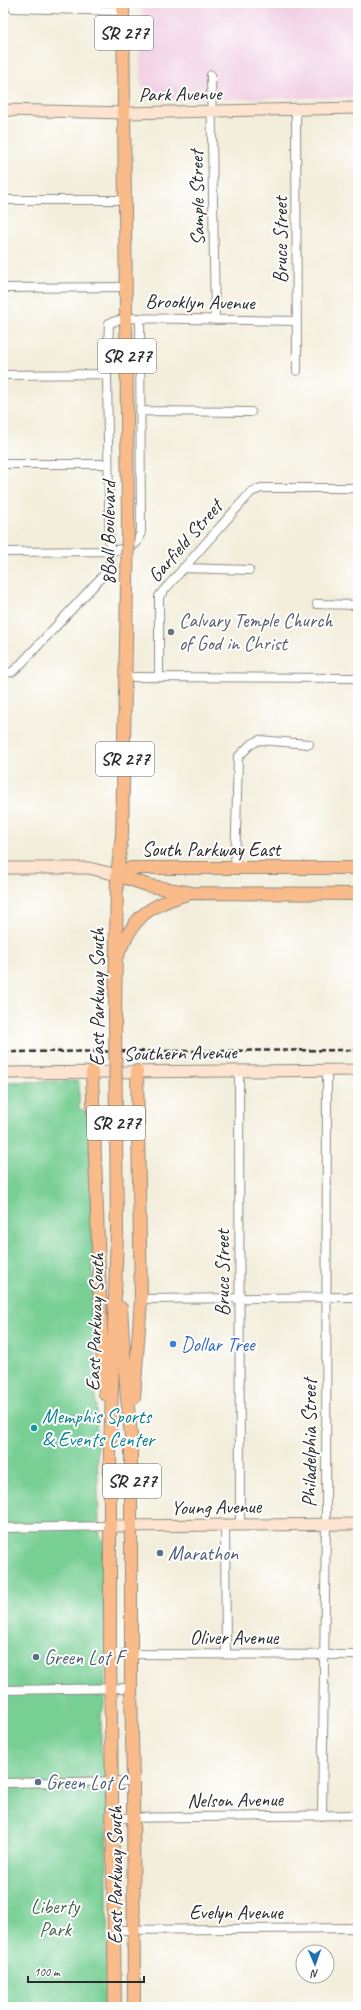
<svg xmlns="http://www.w3.org/2000/svg" width="361" height="2010" font-family="Caveat,sans-serif">
  <style>
    .built { fill: #f1d0e4 }
    .green { fill: #78cf94; stroke: #527d60 }
    .lines { fill: none; stroke-linecap: round; stroke-linejoin: round }
    .street-casing { stroke: #8f8c83; stroke-width: 10 }
    .secondary-casing { stroke: #8f8c83; stroke-width: 13 }
    .primary-casing { stroke: #8f8c83; stroke-width: 14 }
    .street { stroke: #fff; stroke-width: 8 }
    .secondary { stroke: #fde4d1; stroke-width: 11 }
    .primary { stroke: #fabb8b; stroke-width: 12 }
    .rail { stroke: #2b2b2b; stroke-width: 2.5; stroke-dasharray: 6 3; stroke-linecap: butt }
    .primary-bridge-casing { stroke: #8f8c83; stroke-width: 14; stroke-linecap: butt }
    .primary-bridge { stroke: #fabb8b; stroke-width: 12 }
    .worship-dot { fill: #6b7280; stroke: #fff; stroke-width: 1.5 }
    .shop-dot { fill: #3f7fe0; stroke: #fff; stroke-width: 1.5 }
    .culture-dot { fill: #0f9aa8; stroke: #fff; stroke-width: 1.5 }
    .service-dot { fill: #5c6f8a; stroke: #fff; stroke-width: 1.5 }
    .labels { text-anchor: middle; dominant-baseline: central; stroke-width: 4; stroke-linejoin: round; paint-order: stroke }
    .shield { fill: #fff; stroke: #6b6b6b; stroke-width: 1 }
    .shield-label { font-size: 19px; font-weight: bold; fill: #2b2b2b }
    .street-label { font-size: 20px; fill: #2b2b2b; stroke: #fff }
    .worship-label { font-size: 20px; fill: #5b616d; stroke: #fff; text-anchor: start }
    .shop-label { font-size: 20px; fill: #366cbe; stroke: #fff; text-anchor: start }
    .culture-label { font-size: 20px; fill: #0d838f; stroke: #fff; text-anchor: start }
    .service-label { font-size: 20px; fill: #4e5e75; stroke: #fff; text-anchor: start }
    .park-label { font-size: 20px; fill: #466450; stroke: #fff }
  </style>
  <rect width="100%" height="100%" fill="#fff"/>
  <filter id="ink" filterUnits="userSpaceOnUse"><feTurbulence type="fractalNoise" baseFrequency=".025" numOctaves="2"/><feDisplacementMap in="SourceGraphic" scale="8" xChannelSelector="R" yChannelSelector="G"/><feConvolveMatrix kernelMatrix="1 2 1 2 8 2 1 2 1" color-interpolation-filters="sRGB"/></filter>
  <filter id="wash" filterUnits="userSpaceOnUse"><feTurbulence type="fractalNoise" baseFrequency=".012" numOctaves="4" result="noise"/><feDisplacementMap in="SourceGraphic" scale="16" xChannelSelector="R" yChannelSelector="G"/><feGaussianBlur stdDeviation="0.9" result="paint"/><feColorMatrix in="noise" values="0 0 0 0 0 0 0 0 0 0 0 0 0 0 0 0 0 1.4 0 .05"/><feComposite in="paint" operator="in"/></filter>
  <g filter="url(#wash)">
    <rect width="100%" height="100%" fill="#f3eedb"/>
    <path class="built" d="M142,3H358V97L159,100L151,98L145,92L140,81Z"/>
    <path class="green" d="M79,1081V1109L89,1112L99,1527L100,1536L104,1540L105,1705L101,1714V1756L106,1763L108,2007H3V1082Z"/>
  </g>
  <g filter="url(#ink)">
    <g class="lines">
      <g class="street-casing">
        <path id="street" d="M13,8L123,11
          M211,75L215,320
          M296,109L297,371
          M3,200H125
          M3,288L126,287
          M3,375L107,374
          M140,411L251,412
          M3,464H108
          M3,552L111,551L132,547L137,542L141,532L140,318
          M183,568L249,570
          M317,604L358,605
          M3,673L12,672L19,666L110,568L107,374L109,323L126,318L297,321
          M126,677L358,678
          M159,677V596L251,492L261,488H358
          M235,868L238,757L250,745L259,740L309,744
          M239,1070L240,1525
          M141,1299L358,1297
          M225,1525L226,1654
          M3,1528L112,1526
          M110,1654L358,1655
          M3,1690L131,1688
          M3,1783L133,1781
          M322,1816L326,1524L327,1070
          M112,1818L358,1815
          M114,1930L358,1928"/>
      </g>
      <g class="secondary-casing">
        <path id="secondary" d="M3,110L125,113L358,108
          M3,868H89L117,875
          M3,1073L358,1070
          M112,1526L358,1524"/>
      </g>
      <g class="primary-casing">
        <path id="primary" d="M123,3L128,521
          M117,875L150,886L192,893L358,894
          M117,875L131,868H358
          M117,956C134,917 146,906 188,894
          M115,1015L117,875L122,835L126,642
          M92,1072L102,1352L105,1394
          M121,1308L127,1399L131,1435V1688L133,1781L134,2007
          M134,1398L141,1299L137,1071
          M115,2007L110,1654V1451L117,1232"/>
      </g>
      <use href="#street" class="street"/>
      <use href="#secondary" class="secondary"/>
      <use href="#primary" class="primary"/>
      <path class="rail" d="M3,1052L358,1050"/>
      <g class="primary-bridge-casing">
        <path id="primary-bridge" d="M126,642L128,521
          M115,1015L117,1232"/>
      </g>
      <use href="#primary-bridge" class="primary-bridge"/>
    </g>
  </g>
  <circle class="worship-dot" cx="171" cy="632" r="4"/>
  <circle class="shop-dot" cx="173" cy="1344" r="4"/>
  <circle class="culture-dot" cx="34" cy="1428" r="4"/>
  <g class="service-dot">
    <circle cx="160" cy="1553" r="4"/>
    <circle cx="36" cy="1657" r="4"/>
    <circle cx="38" cy="1782" r="4"/>
  </g>
  <g class="labels">
    <g class="shield">
      <rect x="95" y="16" width="58" height="34" rx="3"/>
      <rect x="98" y="339" width="58" height="34" rx="3"/>
      <rect x="96" y="742" width="58" height="34" rx="3"/>
      <rect x="87" y="1106" width="58" height="34" rx="3"/>
      <rect x="103" y="1464" width="58" height="34" rx="3"/>
    </g>
    <g class="shield-label">
      <text x="124" y="33">SR 277</text>
      <text x="127" y="356">SR 277</text>
      <text x="125" y="759">SR 277</text>
      <text x="116" y="1123">SR 277</text>
      <text x="132" y="1481">SR 277</text>
    </g>
    <g class="street-label">
      <text transform="translate(180 94) rotate(-1)">Park Avenue</text>
      <text transform="translate(197 198) rotate(-91)">Sample Street</text>
      <text transform="translate(280 240) rotate(-90)">Bruce Street</text>
      <text transform="translate(200 302) rotate(1)">Brooklyn Avenue</text>
      <text transform="translate(108 533) rotate(-90)">8Ball Boulevard</text>
      <text transform="translate(185 541) rotate(-49)">Garfield Street</text>
      <text x="211" y="849">South Parkway East</text>
      <text transform="translate(97 997) rotate(-90)">East Parkway South</text>
      <text transform="translate(180 1053) rotate(-1)">Southern Avenue</text>
      <text transform="translate(222 1273) rotate(-90)">Bruce Street</text>
      <text transform="translate(95 1322) rotate(-88)">East Parkway South</text>
      <text transform="translate(309 1443) rotate(-90)">Philadelphia Street</text>
      <text transform="translate(216 1507) rotate(-1)">Young Avenue</text>
      <text x="234" y="1637">Oliver Avenue</text>
      <text transform="translate(235 1800) rotate(-1)">Nelson Avenue</text>
      <text transform="translate(115 1875) rotate(-90)">East Parkway South</text>
      <text x="236" y="1912">Evelyn Avenue</text>
    </g>
    <g class="worship-label">
      <text x="179" y="620">Calvary Temple Church<tspan x="179" dy="23">of God in Christ</tspan></text>
    </g>
    <g class="shop-label">
      <text x="181" y="1344">Dollar Tree</text>
    </g>
    <g class="culture-label">
      <text x="42" y="1416">Memphis Sports<tspan x="42" dy="23">&amp; Events Center</tspan></text>
    </g>
    <g class="service-label">
      <text x="168" y="1553">Marathon</text>
      <text x="44" y="1657">Green Lot F</text>
      <text x="46" y="1782">Green Lot C</text>
    </g>
    <g class="park-label">
      <text x="55" y="1906">Liberty<tspan x="55" dy="23">Park</tspan></text>
    </g>
  </g>
  <rect width="361" height="2010" fill="none" stroke="#fff" stroke-width="16"/>
  <g transform="translate(315 1964) rotate(178)"><circle r="19" fill="#ffffff" stroke="#aaaaaa"/>
  <path d="M0-3L7 15L0 10L-7 15Z" fill="#1f6fb2"/>
  <text y="-6" font-size="11" font-weight="bold" text-anchor="middle" fill="#2b2b2b">N</text>
  </g>
  <path d="M28 1976v6h116v-6" fill="none" stroke="#2b2b2b" stroke-width="2"/>
  <text x="34" y="1976" font-size="12" fill="#2b2b2b" stroke="#ffffff" stroke-width="3" paint-order="stroke">100 m</text>
</svg>
